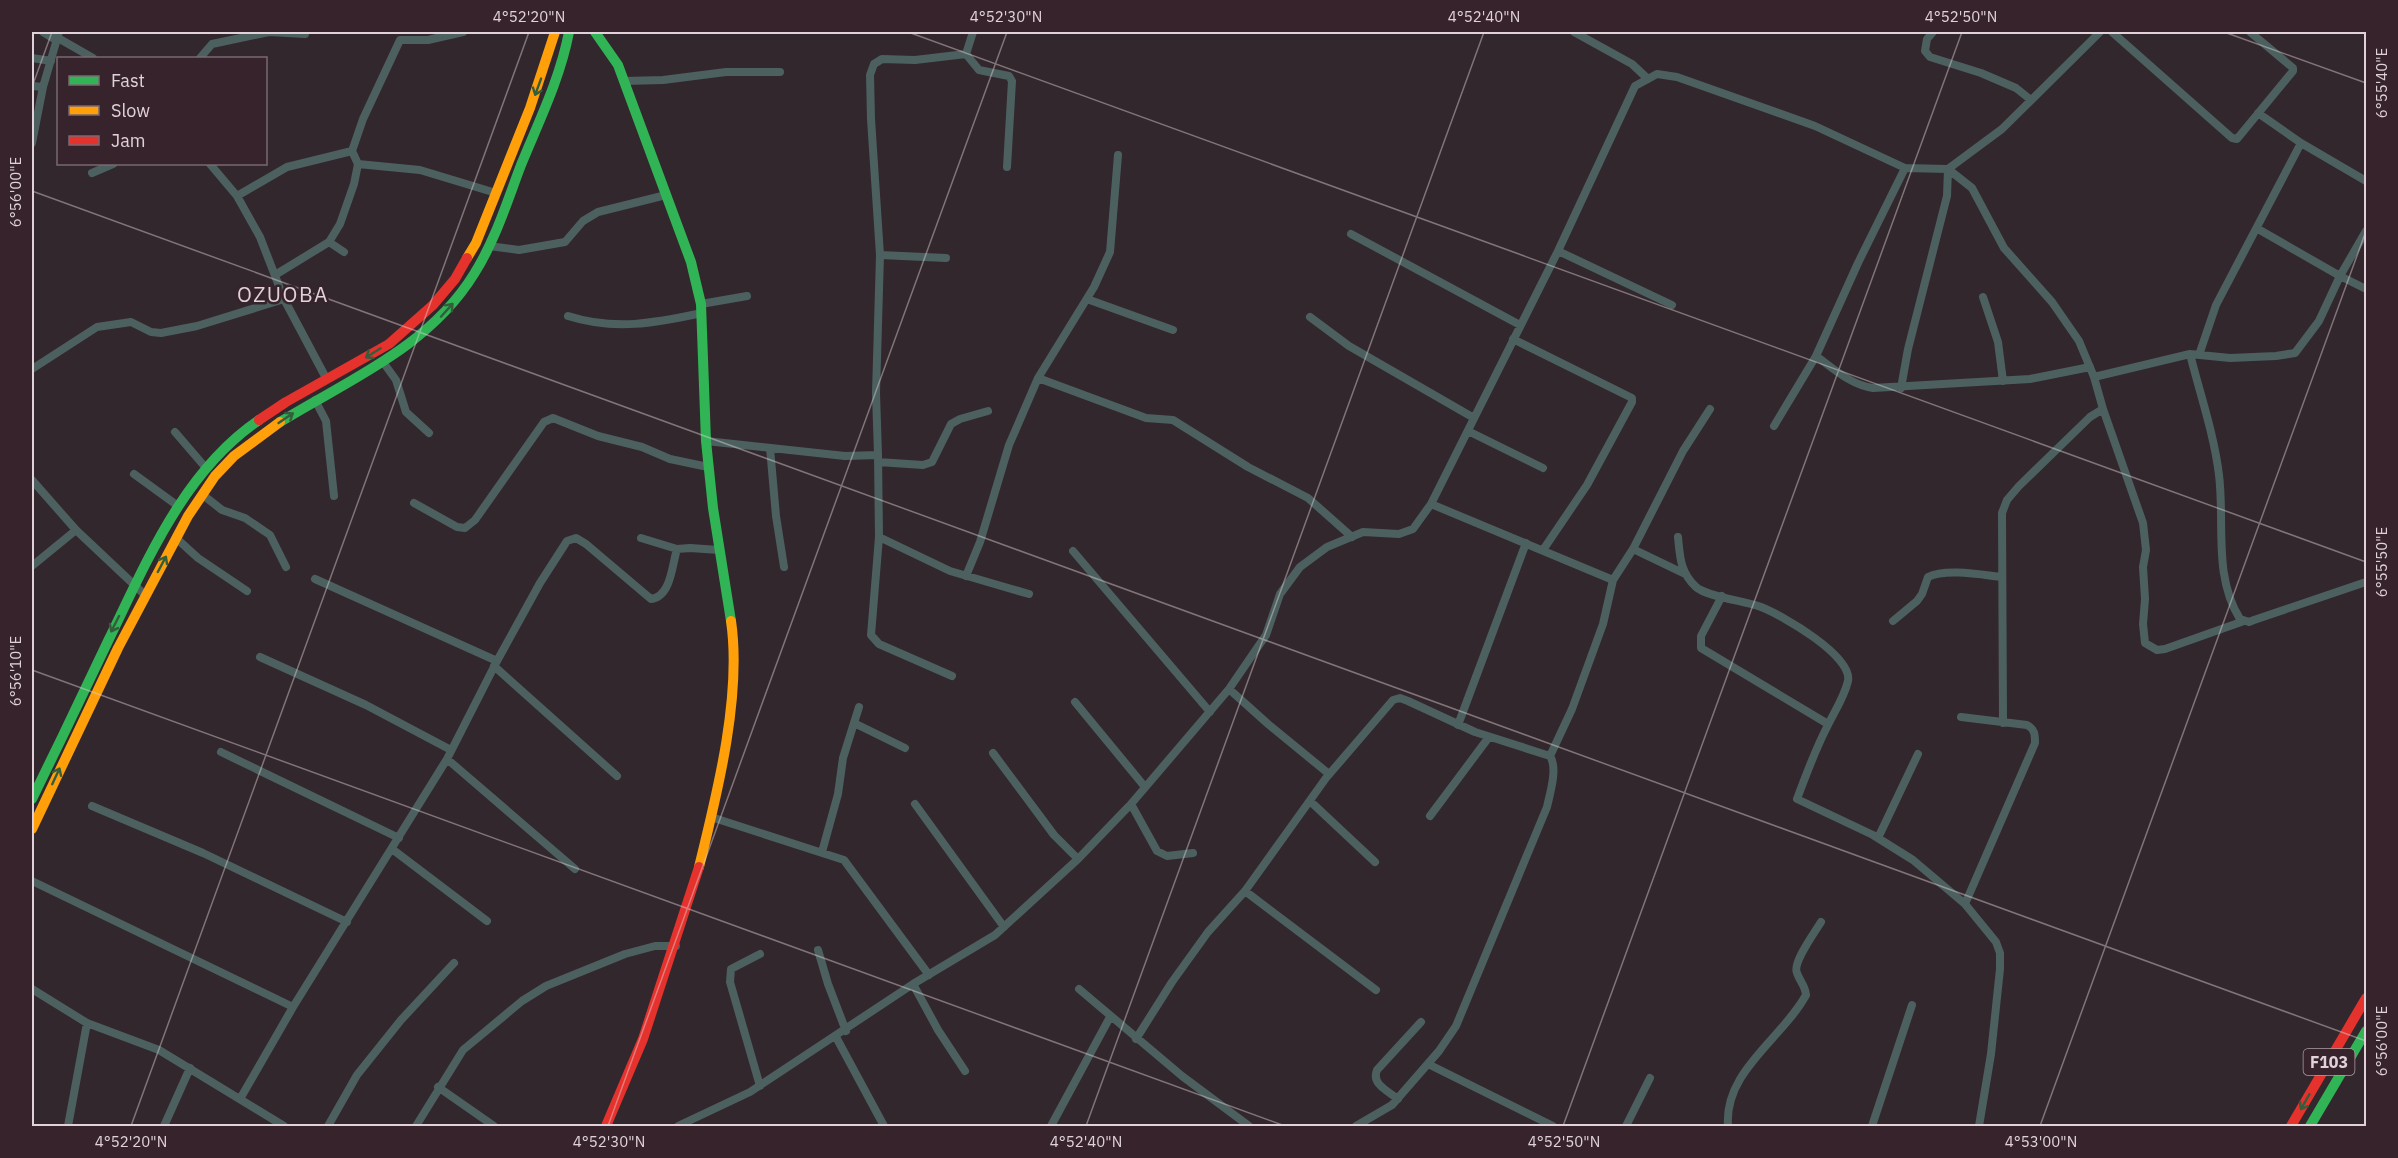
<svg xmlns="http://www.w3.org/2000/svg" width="2398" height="1158" font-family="'IBM Plex Sans',sans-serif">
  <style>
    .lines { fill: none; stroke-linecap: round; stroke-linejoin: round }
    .street { stroke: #4c605f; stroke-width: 8 }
    .fast { stroke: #30b455; stroke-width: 10 }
    .slow { stroke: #ff9f0a; stroke-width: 10 }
    .jam { stroke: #e5322d; stroke-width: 10 }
    .oneway { stroke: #345d3c }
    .ticks { fill: none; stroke: #e0d2d8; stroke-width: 1.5; stroke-opacity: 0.45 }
    .labels { text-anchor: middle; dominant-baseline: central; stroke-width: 5; stroke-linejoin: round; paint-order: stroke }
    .shield { fill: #36232c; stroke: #ad9ea4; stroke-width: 1.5 }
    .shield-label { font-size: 16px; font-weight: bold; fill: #e0d2d8 }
    .quarter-label { font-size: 21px; letter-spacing: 1.5px; fill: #e0d2d8; stroke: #36232c }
    .neatline { fill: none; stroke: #e0d2d8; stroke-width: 2 }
    .ticks-label { font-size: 15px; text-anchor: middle; fill: #e0d2d8 }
  </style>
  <rect width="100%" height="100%" fill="#32272c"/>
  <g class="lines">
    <path class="street" d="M43,32L56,40
      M1574,32L1632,64L1648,79
      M1933,32L1927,39L1925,51L1930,57L1981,73L2016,88L2031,100
      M2112,32L2232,138L2237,139L2293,71V68L2250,32
      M58,38L93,58
      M966,54L973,32
      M32,58L51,61
      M200,58L212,44L269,32L305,34
      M624,81L663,80L726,72H780
      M32,86L43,87
      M2258,113L2301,143L2366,181
      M32,143L43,87L59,32
      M210,164L237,196L260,237L284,299L326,378
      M358,164L420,170L496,193
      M1948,169L1972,188L2004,248L2052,302L2079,341L2094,377L2103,409L2090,417L2019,486L2007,500L2002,513L2003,723
      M92,173L113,164
      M237,196L287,167L352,151
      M2258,229L2340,276L2366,289
      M1351,234L1520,325
      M329,242L344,252
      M489,246L519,250L565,242L583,221L598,212L666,195
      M1558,251L1672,305
      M880,255L946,258
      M275,275L329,242L340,224L354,184L358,164L352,151L363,119L400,40H428L463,32
      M1983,297L1998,342L2003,381
      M1087,299L1173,330
      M701,304L747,296
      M568,316C615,331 655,323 702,313
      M1310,317L1349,346L1474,418
      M1513,339L1632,398V402L1587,485L1543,550
      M2190,354C2200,394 2214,434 2219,475C2225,523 2213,576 2240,619L2249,622L2254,620L2366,582
      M2199,355L2216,305L2301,143
      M1816,356C1834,369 1851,385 1873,388L2030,379L2090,367
      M383,362L396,380L406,412L429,433
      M32,369L97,327L131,322L151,332L161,333L197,326L284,299
      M2094,377L2190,354L2230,358L2276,356L2295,353L2319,321L2340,276L2366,231
      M1038,378L1146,418L1173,420L1248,467L1308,498L1352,537
      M1901,388L1908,349L1947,196L1948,169
      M315,400L326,421L334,496
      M2103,409L2143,523L2146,550L2143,567L2145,599L2143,624L2145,643L2157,650L2165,649L2244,621
      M1774,426L1816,356L1858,263L1905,168
      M1468,431L1543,468
      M175,432L206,468
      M706,441L845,456L878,455L876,393L880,255L871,119L870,75L874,64L882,59L915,60L966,54L979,70L1009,76L1012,81L1007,167
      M770,448L776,516L784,567
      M878,455L879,537L871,635L879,644L952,676
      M878,462L923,465L932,462L951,424L960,419L988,411
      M134,474L178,506
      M32,480L76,530L145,595
      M203,495L222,510L245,518L270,535L286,567
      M414,503L457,527L465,528L475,520L544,422L553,418L598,436L642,447L670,459L708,467
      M1431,504L1613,580
      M879,537L950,571L1029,594
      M1678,537C1680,557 1680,572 1696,587C1707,597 1746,601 1761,607C1782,615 1853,656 1848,681C1844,698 1834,712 1827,727C1815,750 1806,775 1797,799L1873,835L1913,860L1965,904L1996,942L2000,953V969L1991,1054L1979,1126
      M176,538L198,558L247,591
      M641,538L677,549L690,548L719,550
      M1633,549L1683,573
      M1073,551L1210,712
      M32,566L76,530
      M966,576L980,542L1009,445L1038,378L1094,287L1110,252L1118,155
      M315,579L497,661
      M1722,596L1701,636V648L1828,724
      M1893,621L1917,601L1922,594L1928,577C1946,568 1983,575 2002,577
      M260,657L366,705L451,750
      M494,666L617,776
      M1229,689L1268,724L1329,774
      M1075,702L1145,787
      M1961,717L2027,725C2035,729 2035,735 2035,743L1965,904
      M854,723L905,748
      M1458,725L1526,543
      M221,752L399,838
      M993,753L1054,835L1078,859
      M1550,756L1572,709L1603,624L1613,580L1633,549L1683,451L1710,409
      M447,759L575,869
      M1310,801L1375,862
      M915,804L1004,927
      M1131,804L1157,851L1167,856L1193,853
      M92,806L203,853L347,922
      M1430,816L1489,737
      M711,817L844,860L929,975
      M1878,838L1918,754
      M392,849L487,921
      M822,852L838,794L843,758L859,707
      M32,881L293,1007
      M1245,891L1376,990
      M818,950L828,984L846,1031
      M913,984L938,1030L965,1071
      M32,989L87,1023L159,1050L284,1126
      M1079,989L1182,1076L1249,1126
      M836,1037L884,1126
      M1136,1039L1172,982L1208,932L1245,891L1326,778L1393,700L1400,698L1408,701L1475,732L1550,756C1558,768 1550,793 1547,807L1456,1026L1439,1051L1392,1105L1356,1126
      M1428,1064L1553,1126
      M760,1086L730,982L731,969L760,954
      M438,1087L494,1126
      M240,1099L293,1007L447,759L497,661L540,583L567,541L576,538L586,544L651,599C671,597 672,565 677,549
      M1398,1099C1388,1091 1371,1084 1377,1070L1421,1022
      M68,1126L87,1023
      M164,1126L190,1068
      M328,1126L357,1075L401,1020L454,963
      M416,1126L463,1050L522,1001L546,986L625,954L655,946H676
      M678,1126L750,1092L913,984L995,935L1078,859L1131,804L1229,689L1266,635L1280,594L1300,567L1327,547L1363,532L1399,534L1413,529L1431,504L1558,251L1635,86L1657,74L1677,77L1815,126L1905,168L1948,169L2002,129L2100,32
      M1051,1126L1110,1017
      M1626,1126L1650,1078
      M1728,1126C1724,1071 1782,1039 1806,995C1805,985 1800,982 1797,973C1792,963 1815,932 1821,922
      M1872,1126L1912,1005"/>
    <path class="fast" d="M595,32L618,65L691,262L701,304L706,441L713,508L731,621
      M280,422C350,379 429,347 474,274C495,241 507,202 521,165C539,121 560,79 569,32
      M32,799C58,746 84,692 109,639C147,561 184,471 259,420
      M2310,1126L2366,1031"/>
    <path class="slow" d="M467,258L476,243L530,108L555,32
      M32,829L118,648L188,516L215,476L234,456L280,422
      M699,867C717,794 742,696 731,621"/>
    <path class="jam" d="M259,420L286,402L389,344L433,305L455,279L467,258
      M606,1126L643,1039L699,867
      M2291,1126L2366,998"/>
  </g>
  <defs><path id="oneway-shaft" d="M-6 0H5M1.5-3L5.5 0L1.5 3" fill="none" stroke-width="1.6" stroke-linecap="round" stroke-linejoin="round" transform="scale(1.5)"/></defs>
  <g class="oneway">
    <use href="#oneway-shaft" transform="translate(538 87) rotate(110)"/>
    <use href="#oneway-shaft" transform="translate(447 310) rotate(-48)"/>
    <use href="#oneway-shaft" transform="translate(373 353) rotate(148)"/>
    <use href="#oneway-shaft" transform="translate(286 418) rotate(-34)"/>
    <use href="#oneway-shaft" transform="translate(162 564) rotate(-62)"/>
    <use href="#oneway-shaft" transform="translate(115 624) rotate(117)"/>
    <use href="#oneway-shaft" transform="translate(56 776) rotate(-65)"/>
    <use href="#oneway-shaft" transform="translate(2305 1102) rotate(120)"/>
  </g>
  <path class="ticks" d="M908,32L2366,562M2224,32L2366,83M32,87L52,32M32,191L2366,1041M32,670L1285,1126M131,1126L529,32M608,1126L1007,32M1086,1126L1484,32M1563,1126L1962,32M2040,1126L2366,231"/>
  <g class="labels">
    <rect class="shield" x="2303.5" y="1049" width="51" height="26" rx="4.5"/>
    <g class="shield-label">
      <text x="2329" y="1062">F103</text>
    </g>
    <g class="quarter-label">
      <text x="283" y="294">OZUOBA</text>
    </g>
  </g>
  <rect width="2398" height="1158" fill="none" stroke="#36232c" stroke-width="66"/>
  <rect x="57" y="57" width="210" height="108" fill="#36232c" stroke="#7a6971" stroke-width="1.5"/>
  <rect x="69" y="76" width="30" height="9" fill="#30b455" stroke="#7a6971" stroke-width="1.5"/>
  <text x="111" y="87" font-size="18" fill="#e0d2d8">Fast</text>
  <rect x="69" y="106" width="30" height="9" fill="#ff9f0a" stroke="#7a6971" stroke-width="1.5"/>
  <text x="111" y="117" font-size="18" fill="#e0d2d8">Slow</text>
  <rect x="69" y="136" width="30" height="9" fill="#e5322d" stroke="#7a6971" stroke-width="1.5"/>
  <text x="111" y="147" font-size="18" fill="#e0d2d8">Jam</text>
  <rect x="33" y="33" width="2332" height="1092" class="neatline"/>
  <g class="ticks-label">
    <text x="529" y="22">4°52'20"N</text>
    <text x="1006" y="22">4°52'30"N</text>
    <text x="1484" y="22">4°52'40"N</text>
    <text x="1961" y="22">4°52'50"N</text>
    <text transform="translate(2382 83) rotate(-90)" y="5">6°55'40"E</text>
    <text transform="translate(16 192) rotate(-90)" y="5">6°56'00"E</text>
    <text transform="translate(2382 562) rotate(-90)" y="5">6°55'50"E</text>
    <text transform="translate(16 671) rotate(-90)" y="5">6°56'10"E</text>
    <text transform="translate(2382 1041) rotate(-90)" y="5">6°56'00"E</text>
    <text x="131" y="1147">4°52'20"N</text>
    <text x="609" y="1147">4°52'30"N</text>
    <text x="1086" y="1147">4°52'40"N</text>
    <text x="1564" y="1147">4°52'50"N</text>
    <text x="2041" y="1147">4°53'00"N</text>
  </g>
</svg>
